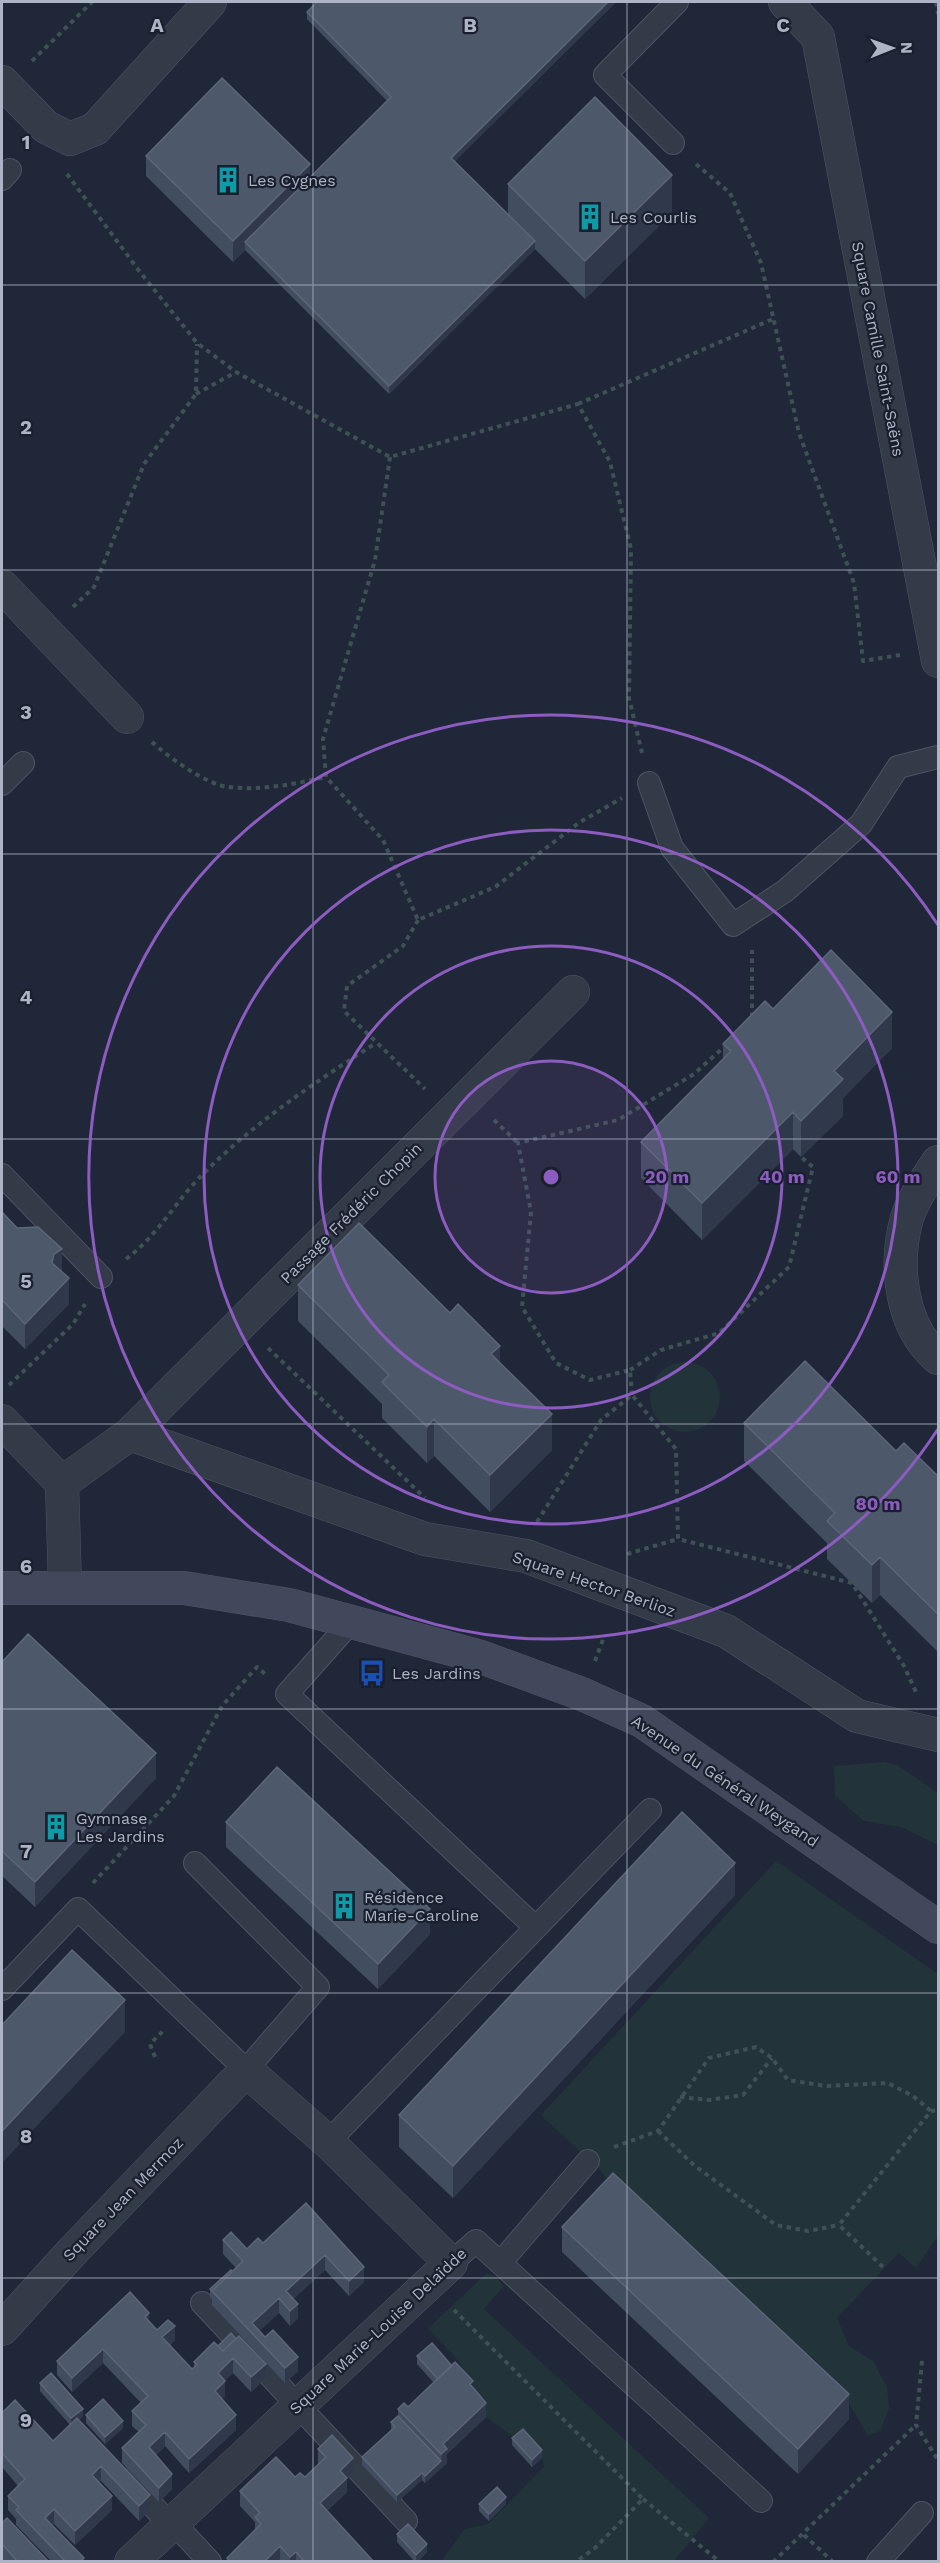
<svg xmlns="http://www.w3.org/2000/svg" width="940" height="2563" font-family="'Work Sans',sans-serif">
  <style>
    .green { fill: #223439 }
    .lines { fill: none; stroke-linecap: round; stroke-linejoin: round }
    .lane-casing { stroke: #4e5463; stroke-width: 24 }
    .street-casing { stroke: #4e5463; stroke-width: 34 }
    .secondary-casing { stroke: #4e5463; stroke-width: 34 }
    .path { stroke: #3f5156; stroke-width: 4; stroke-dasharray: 4.5 4.5; stroke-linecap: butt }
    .lane { stroke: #333a48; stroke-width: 22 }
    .street { stroke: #333a48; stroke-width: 33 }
    .secondary { stroke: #41485b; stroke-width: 33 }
    .wall { fill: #434d60 }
    .shaded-wall { fill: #30394b }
    .building { fill: #4e586b; stroke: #5d6679; stroke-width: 1.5 }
    .grid { fill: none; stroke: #adb4c5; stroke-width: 1.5; stroke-opacity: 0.55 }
    .ring { fill: none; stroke: #8c5cc1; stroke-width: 3 }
    .labels { text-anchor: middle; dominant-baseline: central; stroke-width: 4.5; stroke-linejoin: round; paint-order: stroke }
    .poi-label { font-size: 16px; fill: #adb4c5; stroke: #191f2d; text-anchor: start }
    .street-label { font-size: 16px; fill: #adb4c5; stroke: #191f2d }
    .grid-label { font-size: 20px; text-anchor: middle; font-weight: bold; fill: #adb4c5; stroke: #191f2d; stroke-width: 4.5; stroke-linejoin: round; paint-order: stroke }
    .centre { fill: #8c5cc1; stroke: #191f2d; stroke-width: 3 }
    .ring-label { font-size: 18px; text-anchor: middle; font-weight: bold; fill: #8c5cc1; stroke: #191f2d; stroke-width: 4.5; stroke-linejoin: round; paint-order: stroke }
  </style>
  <rect width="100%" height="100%" fill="#202738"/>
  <path class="green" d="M650 1397a35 35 0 1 1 70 0a35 35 0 1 1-70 0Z
    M884,1762L897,1765L938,1793V1845L901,1827L864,1821L835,1796L834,1766Z
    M776,1861L938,1974V2236L916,2268L899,2253L837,2318L849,2346L873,2361L887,2387L889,2409L880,2431L868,2436C851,2406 834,2376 808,2353L799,2363L613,2190L602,2172L541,2115Z
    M486,2274L494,2275L504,2286L484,2309L709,2518L674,2561H441L465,2529L488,2524L544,2467L542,2458L486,2417L475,2390L458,2360L428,2328Z"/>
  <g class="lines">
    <g class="lane-casing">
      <path id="lane" d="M673,143L605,75L677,2
        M2,179L10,170
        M649,783L672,848L733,925L785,891L861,824L898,767L938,757
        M2,784L23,763
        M2,1175L101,1277
        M351,1622L287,1694L535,1927
        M2,1989L78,1909L246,2070L318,1987L195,1863
        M328,2142L650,1810
        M501,2262L588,2161
        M451,2263L476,2241L761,2501
        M202,2303L406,2521
        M130,2480L169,2524
        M172,2521L210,2562
        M878,2562L922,2513"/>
    </g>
    <g class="street-casing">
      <path id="street" d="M785,2L818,37L938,661
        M2,82L46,127L70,139L95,129L210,2
        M2,586L127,717
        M938,1162C927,1178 913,1199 907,1218C894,1264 900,1326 938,1358
        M2,1421L62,1483
        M130,1434L425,1539L526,1556L726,1631L857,1716L938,1735
        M65,1586L62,1483L130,1434L573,992
        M2,2329L71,2253L246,2070L328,2142L451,2263L131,2562"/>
    </g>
    <g class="secondary-casing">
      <path id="secondary" d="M2,1588H184L289,1605L481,1657L582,1694L642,1721L938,1927"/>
    </g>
    <path class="path" d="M936,2L938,14
      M32,61L92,2
      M696,164L730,193L761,263L799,433L854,583L863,661L900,655
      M67,174L140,272L197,343L236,372L390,457L578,404L610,462L631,549L629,698L642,753
      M196,394L236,372
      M578,404L773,319
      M390,457L375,560L323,739L326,777L383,840L418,920L495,887L580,822L622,798
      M73,607L94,587L144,464L196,394L197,344
      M152,742C167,756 207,785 228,787C261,791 294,784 326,777
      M418,920L403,946L347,986L344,1011L425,1089
      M752,1017V950
      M494,1120L518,1143
      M126,1259C156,1237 174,1204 200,1177C252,1124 314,1083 376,1043
      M268,1348L425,1498
      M630,1370L661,1350L719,1333L789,1267L813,1167L801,1157
      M9,1385L73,1324L85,1304
      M632,1395L630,1370L590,1380L556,1363L522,1307L531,1212L518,1143L618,1120L694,1074L725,1046
      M537,1522L601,1420L632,1395L676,1449L678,1539L852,1583L904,1666L916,1692
      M627,1554L678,1539
      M595,1661L604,1637
      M93,1883L174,1796L222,1706L257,1667L265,1674
      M155,2057L150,2044L163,2031
      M680,2097L709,2100L743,2095L772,2058
      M658,2131L695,2166L776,2225L808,2231L839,2225
      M614,2147L658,2131L709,2058L756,2047L772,2058L788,2080L826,2086L888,2083L913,2096L931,2111
      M883,2267L839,2225L931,2111L938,2110
      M454,2310L643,2499L596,2547L576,2562
      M922,2361L916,2425L938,2460
      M643,2499L720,2562
      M804,2535L833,2562
      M773,2562L916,2425"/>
    <use href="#lane" class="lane"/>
    <use href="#street" class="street"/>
    <use href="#secondary" class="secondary"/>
  </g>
  <path class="wall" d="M317,2H616L455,161L508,214V184L672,213L585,299L535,249L389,394L245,250L233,262L146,176V156L310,177L387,101L307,19V12Z
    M773,1009L892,1048L843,1098V1116L801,1157L793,1149L702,1240L641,1178V1142L723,1059V1044Z
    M2,1212L62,1272L69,1304L25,1349L2,1326Z
    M298,1285L500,1362L552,1450L490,1512L434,1456L427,1463L382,1418V1404L298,1321Z
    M744,1423L896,1451L939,1477V1650L937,1651L880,1595L872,1603L827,1559V1543L744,1461Z
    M2,1662L156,1778L35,1907L2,1876Z
    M226,1822L430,1934L378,1989L226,1847Z
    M735,1895L453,2198L399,2147V2115Z
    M306,2203L364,2282L349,2296L325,2270L293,2299L298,2318L290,2326L279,2313L259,2331L298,2371L285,2383L212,2305V2299L210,2297V2289L236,2268L223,2254V2240L247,2249L263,2243Z
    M562,2227L849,2419L798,2474L562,2252Z
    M149,2322L157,2330L175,2340L170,2345L192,2369L194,2368V2362L218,2346L266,2378L251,2392L233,2373L224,2381L225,2396L221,2399L236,2430L189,2473L165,2446L156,2455L172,2489L159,2502L122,2463V2448L139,2432L132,2426V2411L141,2403L103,2363L72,2392L57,2375V2361Z
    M417,2356L473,2388L486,2417L447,2454V2463L425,2483L422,2480L397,2502L362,2465V2457L391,2430V2422L398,2416V2409L408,2407L434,2383L417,2364Z
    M40,2383L83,2416L79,2420L150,2510L139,2521L101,2481L99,2482L112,2510L75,2545L54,2524L52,2525L84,2562H52L16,2525V2519L8,2510V2496L18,2486L2,2467V2413L53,2441L70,2425L40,2391Z
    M86,2415L123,2428L105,2444L86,2423Z
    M512,2438L542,2458L532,2467L512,2445Z
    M318,2449L353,2473L347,2478V2492L327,2511L374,2562H281L280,2560L278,2562H227V2558L255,2530V2522L240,2506V2491L295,2477H305L319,2464L318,2463Z
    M479,2504H506L489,2521L479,2511Z
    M2,2523L49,2562H4L2,2558Z
    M397,2534L427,2552L417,2562H415L397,2542Z"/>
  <path class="shaded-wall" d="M608,2H616L451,165V158Z
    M310,164V184L245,242V250L233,262V241Z
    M672,175V213L585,299V261Z
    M535,241V249L389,394V386Z
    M892,1012V1048L843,1098V1116L801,1157V1121L834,1071Z
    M793,1112V1149L702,1240V1203Z
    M62,1249V1275L52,1263L54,1254Z
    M69,1278V1304L25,1349V1324Z
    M500,1346V1382L491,1354Z
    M552,1414V1450L490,1512V1475Z
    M434,1419V1456L427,1463V1427Z
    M880,1557V1595L872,1603V1565Z
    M939,1612V1650L937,1651V1613Z
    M156,1753V1778L35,1907V1882Z
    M735,1863V1895L453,2198V2166Z
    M430,1909V1934L378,1989V1964Z
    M125,2000V2032L2,2163V2131Z
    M325,2255V2270L286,2306V2291Z
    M364,2267V2282L349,2296V2281Z
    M279,2298V2313L254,2336L252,2323Z
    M298,2304V2318L290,2326V2311Z
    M149,2313V2327L145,2317Z
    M175,2326V2340L162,2351V2337Z
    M103,2349V2363L72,2392V2378Z
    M298,2357V2371L285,2383V2368Z
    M233,2358V2373L218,2387V2373Z
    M266,2364V2378L251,2392V2377Z
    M225,2381V2396L215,2405V2391Z
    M849,2394V2419L798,2474V2449Z
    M486,2403V2417L447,2454V2463L425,2483V2476L441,2461L443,2444Z
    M83,2409V2416L71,2426V2418Z
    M236,2415V2430L189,2473V2459Z
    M123,2421V2428L105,2444V2437Z
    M165,2432V2446L149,2461V2447Z
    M542,2450V2458L532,2467V2460Z
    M353,2458V2473L347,2478V2492L320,2518V2503L340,2471Z
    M101,2466V2481L92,2489V2475Z
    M422,2473V2480L397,2502V2495Z
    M172,2474V2489L159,2502V2488Z
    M150,2495V2510L139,2521V2506Z
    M112,2496V2510L75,2545V2531Z
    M506,2497V2504L489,2521V2514Z
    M54,2509V2524L45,2532V2518Z
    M427,2544V2552L416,2562V2555Z
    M280,2546V2560L278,2562H264Z
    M296,2552V2562H290V2557Z"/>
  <path class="building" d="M317,2H608L451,158L535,241L389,386L245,242L391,97L307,12Z
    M222,78L310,164L233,241L146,156Z
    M595,97L672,175L585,261L508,184Z
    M831,950L892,1012L834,1071L843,1079L801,1121L793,1112L702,1203L641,1142L731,1051L723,1044L765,1001L773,1009Z
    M2,1212L17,1228L38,1227L62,1249L54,1254L52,1263L69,1278L25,1324L2,1300Z
    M359,1223L450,1313L458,1304L500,1346L491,1354L552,1414L490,1475L434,1419L427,1427L382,1382L389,1375L298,1285Z
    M805,1361L896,1451L904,1443L939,1477V1612L937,1613L880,1557L872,1565L827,1521L835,1513L744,1423Z
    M28,1634L156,1753L35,1882L2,1851V1662Z
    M277,1767L430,1909L378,1964L226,1822Z
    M682,1812L735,1863L453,2166L399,2115Z
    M72,1950L125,2000L2,2131V2025Z
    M613,2173L849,2394L798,2449L562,2227Z
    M306,2203L364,2267L349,2281L325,2255L286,2291L298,2304L290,2311L279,2298L252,2323L265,2337L273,2330L298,2357L285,2368L212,2291L243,2261L223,2240L231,2232L247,2249L258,2238L263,2243Z
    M231,2270L232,2272L212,2291L210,2289Z
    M130,2292L149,2313L145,2317L157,2330L168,2320L175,2326L162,2337L192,2369L197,2365L194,2362L214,2342L223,2351L239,2336L266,2364L251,2377L233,2358L218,2373L225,2381L215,2391L236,2415L189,2459L165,2432L149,2447L172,2474L159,2488L122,2448L146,2425L132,2411L148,2396L103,2349L72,2378L57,2361Z
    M231,2333L236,2339L223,2351L218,2346Z
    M432,2343L452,2366L438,2379L417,2356Z
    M455,2362L473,2381L470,2384L486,2403L443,2444L447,2449L441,2454L398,2409L404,2403L408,2407Z
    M51,2373L83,2409L71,2418L40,2383Z
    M103,2399L123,2421L105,2437L86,2415Z
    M15,2400L53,2441L77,2418L150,2495L139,2506L101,2466L92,2475L112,2496L75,2531L54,2509L45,2518L84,2558L80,2562H66L16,2510L19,2507L8,2496L25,2479L2,2453V2413Z
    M398,2416L441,2461L425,2476L422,2473L397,2495L362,2457L395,2427L391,2422Z
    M523,2429L542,2450L532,2460L512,2438Z
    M332,2435L353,2458L340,2471L347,2478L320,2503L374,2562H305L296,2552L290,2557L280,2546L264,2562H230L227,2558L261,2524L255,2517L260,2513L240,2491L276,2457L295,2477L300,2473L305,2477L326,2457L318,2449Z
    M497,2487L506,2497L489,2514L479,2504Z
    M7,2518L49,2562H18L2,2544V2523Z
    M408,2524L427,2544L416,2555L397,2534Z"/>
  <path class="grid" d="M313,2V2562M627,2V2562M2,285H938M2,570H938M2,854H938M2,1139H938M2,1424H938M2,1709H938M2,1993H938M2,2278H938"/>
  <circle cx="551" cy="1177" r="116" fill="#8c5cc1" fill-opacity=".12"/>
  <g class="ring">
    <circle cx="551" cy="1177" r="116"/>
    <circle cx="551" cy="1177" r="231"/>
    <circle cx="551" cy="1177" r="347"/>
    <path d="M938 1429A462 462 0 1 1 938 925"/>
  </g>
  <defs>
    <g id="building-bare" transform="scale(2.07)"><path d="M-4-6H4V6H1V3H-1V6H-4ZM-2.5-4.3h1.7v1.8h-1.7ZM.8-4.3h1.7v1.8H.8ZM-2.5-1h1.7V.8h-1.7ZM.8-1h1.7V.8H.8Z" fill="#0f9aa8" stroke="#191f2d" stroke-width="2.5" paint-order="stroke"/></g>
    <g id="bus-bare" transform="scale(2.07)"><path d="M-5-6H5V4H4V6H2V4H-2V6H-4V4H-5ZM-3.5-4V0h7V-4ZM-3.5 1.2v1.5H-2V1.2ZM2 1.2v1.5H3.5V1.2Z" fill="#1a4fb4" stroke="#191f2d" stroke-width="2.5" paint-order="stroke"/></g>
  </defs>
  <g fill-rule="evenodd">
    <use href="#building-bare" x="228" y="180"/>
    <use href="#building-bare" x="590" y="217"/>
    <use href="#bus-bare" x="372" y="1673"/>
    <use href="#building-bare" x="56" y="1827"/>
    <use href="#building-bare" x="344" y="1906"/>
  </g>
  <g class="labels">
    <g class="poi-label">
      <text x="248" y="180">Les Cygnes</text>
      <text x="610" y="217">Les Courlis</text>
      <text x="392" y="1673">Les Jardins</text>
      <text x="76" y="1818">Gymnase<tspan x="76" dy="18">Les Jardins</tspan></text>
      <text x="364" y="1897">Résidence<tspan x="364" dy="18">Marie-Caroline</tspan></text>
    </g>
    <g class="street-label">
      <text transform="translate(878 349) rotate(79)">Square Camille Saint-Saëns</text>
      <text transform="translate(351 1213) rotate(-45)">Passage Frédéric Chopin</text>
      <text transform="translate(594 1584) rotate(19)">Square Hector Berlioz</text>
      <text transform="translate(725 1781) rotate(34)">Avenue du Général Weygand</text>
      <text transform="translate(123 2199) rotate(-46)">Square Jean Mermoz</text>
      <text transform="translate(378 2331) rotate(-43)">Square Marie-Louise Delaïdde</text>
    </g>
  </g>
  <g class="grid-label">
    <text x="157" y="32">A</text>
    <text x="470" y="32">B</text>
    <text x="783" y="32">C</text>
    <text x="26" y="149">1</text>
    <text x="26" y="434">2</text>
    <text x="26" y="719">3</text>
    <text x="26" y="1004">4</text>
    <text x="26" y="1288">5</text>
    <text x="26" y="1573">6</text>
    <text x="26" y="1858">7</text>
    <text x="26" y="2143">8</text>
    <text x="26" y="2427">9</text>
  </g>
  <circle cx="551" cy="1177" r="9" class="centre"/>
  <g class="ring-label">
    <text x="667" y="1183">20 m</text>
    <text x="782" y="1183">40 m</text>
    <text x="898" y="1183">60 m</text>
    <text x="878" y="1510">80 m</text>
  </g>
  <rect width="940" height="2563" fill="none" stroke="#adb4c5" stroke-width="6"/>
  <g transform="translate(892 48) rotate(89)" stroke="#191f2d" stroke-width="4.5" paint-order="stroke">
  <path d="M0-4.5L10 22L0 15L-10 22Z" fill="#adb4c5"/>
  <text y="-9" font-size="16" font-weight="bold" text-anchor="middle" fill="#adb4c5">N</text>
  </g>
</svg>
